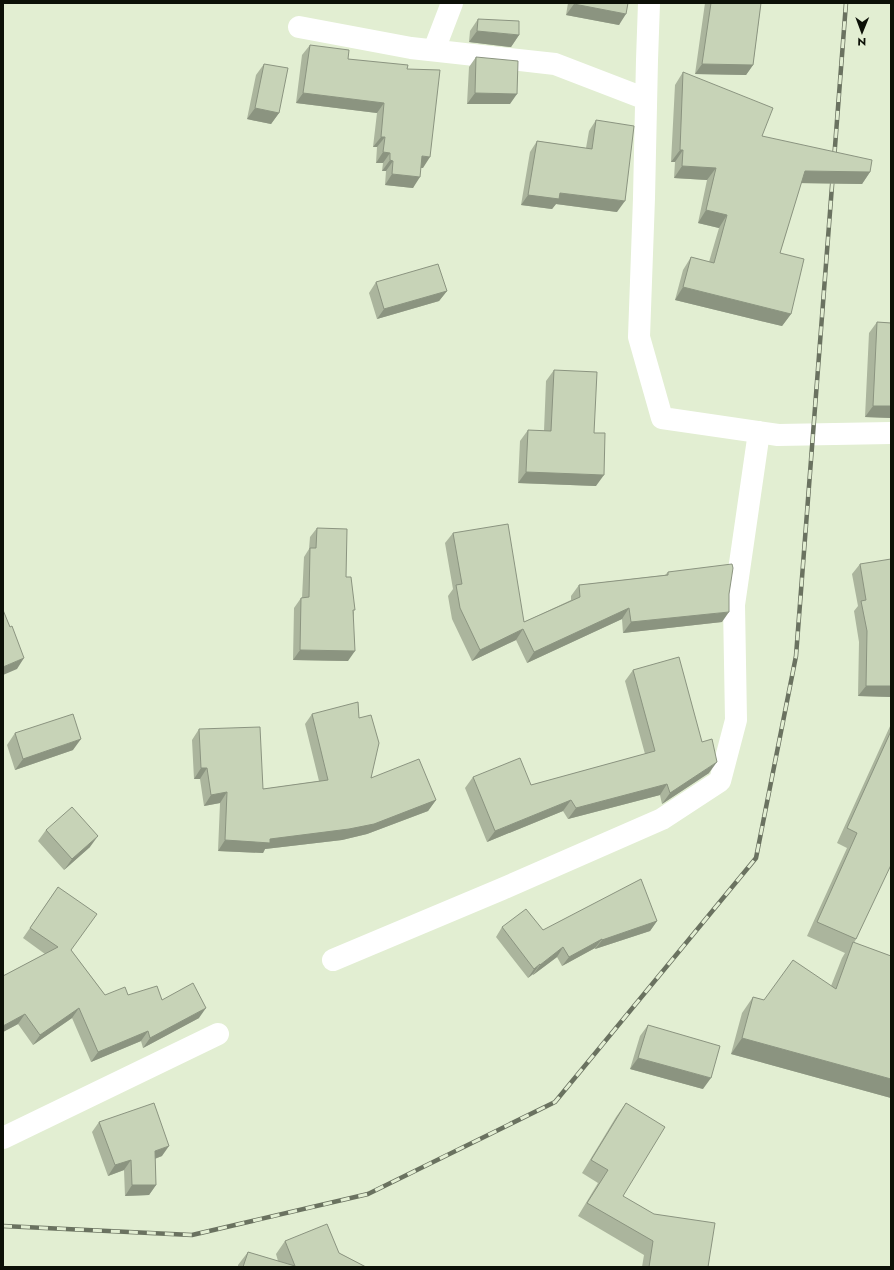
<svg xmlns="http://www.w3.org/2000/svg" width="894" height="1270" font-family="Jost,sans-serif">
  <style>
    .lines { fill: none; stroke-linecap: round; stroke-linejoin: round }
    .minor { stroke: #fff; stroke-width: 22 }
    .rail-casing { stroke: #6a7260; stroke-width: 4.5 }
    .rail { stroke: #e2eed2; stroke-width: 3; stroke-dasharray: 9; stroke-linecap: butt }
    .wall { fill: #abb59d }
    .shaded-wall { fill: #8b9480 }
    .building { fill: #c7d3b7; stroke: #8b9480 }
  </style>
  <rect width="100%" height="100%" fill="#e2eed2"/>
  <g class="lines">
    <path class="minor" d="M649,3L647,60L644,198L639,337L662,418L778,435L891,433
      M299,27L411,48L555,64L646,99
      M434,50L452,3
      M333,960L502,889L662,819L720,781L736,720L734,605L759,432
      M3,1138L218,1034"/>
    <g class="rail-casing">
      <path id="rail" d="M3,1226L192,1235L368,1194L555,1102L756,858L796,656L846,3"/>
    </g>
    <use href="#rail" class="rail"/>
  </g>
  <path class="wall" d="M568,3H628L619,25L566,15Z
    M705,3H761L753,65L746,75L695,74Z
    M478,19L519,35L511,47L469,42L470,31Z
    M310,45L348,59L407,69L423,168H421L413,188L385,185L386,171H382L383,163H376L377,147H373L377,113L296,103L302,55Z
    M476,57L510,104H467L469,67Z
    M264,64L279,113L271,124L247,119L256,75Z
    M683,72L762,136L870,172L862,184L801,183L780,253L791,314L782,326L675,300L683,270L691,257L709,262L719,228L698,223L707,180L674,178L675,162H671L675,85Z
    M596,120L617,212L556,204L552,209L521,205L530,152L537,141L586,148L589,131Z
    M376,282L447,291L439,301L377,319L369,293Z
    M877,322L891,323V418L865,417L869,333Z
    M554,370L594,433L596,486L518,483L520,441L528,430L544,431L546,381Z
    M317,528L346,577L354,613L348,661L293,660L294,608L301,598H302L304,557L309,549L310,537Z
    M453,533L524,622L571,600V596L579,585L665,575L668,572L722,622L623,633L622,619L527,663L516,640L472,661L452,619L448,596L453,589L445,543Z
    M860,564L891,697L858,696L859,642L854,611L858,606L852,574Z
    M633,670L709,773L662,804L660,795L568,819L563,811L487,842L465,788L473,777L531,785L645,754L625,681Z
    M312,714L359,718L371,778L436,800L428,811L367,834L342,840L265,849L263,853L218,851L220,803L204,806L200,779H194L192,740L199,729L263,789L319,781L305,724Z
    M891,724V861L856,939L854,943L891,956V1098L731,1054L742,1013L753,997L764,1000L831,986L842,958L845,953L807,936L847,848L837,843Z
    M15,733L73,750L15,770L7,745Z
    M46,830L90,847L64,870L38,841Z
    M58,887L71,950L105,995H128L162,1000L199,1018L143,1048L141,1041L91,1062L72,1018L33,1045L18,1024L3,1032V976L45,954L23,938Z
    M657,921L650,931L595,949V948L562,966L557,957L533,975V974L528,978L496,937L502,927L543,930Z
    M648,1025L703,1089L630,1069L640,1036Z
    M626,1103L623,1196L708,1267H642L644,1255L578,1216L598,1183L582,1173L616,1117Z
    M99,1122L162,1156L155,1159L156,1185L149,1195L125,1196L124,1170L108,1176L92,1132Z
    M285,1241L339,1253L366,1267H238V1265L248,1252L278,1261L276,1254Z"/>
  <path class="shaded-wall" d="M574,4L626,14L619,25L566,15Z
    M477,31L519,35L511,47L469,42Z
    M702,64L753,65L746,75L695,74Z
    M303,93L384,103L377,113L296,103Z
    M475,93L517,94L510,104H467Z
    M255,108L279,113L271,124L247,119Z
    M381,137H385L377,147H373Z
    M680,150H683L675,162H671Z
    M383,152L390,153L383,163H376Z
    M422,156L430,157L423,168L415,167Z
    M390,160L393,161L386,171H382Z
    M682,166L716,168L707,180L674,178Z
    M805,171L870,172L862,184L796,183Z
    M392,174L420,177L413,188L385,185Z
    M560,193L625,201L617,212L556,204L552,209L521,205L528,195Z
    M706,210L727,215L719,228L698,223Z
    M683,287L791,314L782,326L675,300Z
    M447,291L439,301L377,319L384,309Z
    M873,406H891V418L865,417Z
    M526,472L604,475L596,486L518,483Z
    M629,608L622,619L527,663L534,652Z
    M729,612L722,622L623,633L631,622Z
    M523,629L516,640L472,661L480,650Z
    M300,650L355,651L348,661L293,660Z
    M24,658L17,669L3,675V667Z
    M866,686H891V697L858,696Z
    M81,739L73,750L15,770L23,759Z
    M717,762L709,773L662,804L670,793Z
    M201,768H207L200,779H194Z
    M667,784L660,795L568,819L576,808Z
    M227,792L220,803L204,806L211,795Z
    M436,800L428,811L367,834L342,840L265,849L263,853L218,851L225,840L270,839Z
    M571,800L563,811L487,842L495,831Z
    M98,836L90,847L64,870L72,859Z
    M657,921L650,931L595,949L602,940Z
    M602,939L595,948L562,966L569,957Z
    M563,947L557,957L533,975L540,965Z
    M540,964L533,974L528,978L534,969Z
    M79,1008L72,1018L33,1045L40,1035Z
    M206,1008L199,1018L143,1048L150,1038Z
    M25,1014L18,1024L3,1032V1026Z
    M148,1031L141,1041L91,1062L98,1052Z
    M742,1038L891,1079V1098L731,1054Z
    M638,1058L711,1078L703,1089L630,1069Z
    M169,1146L162,1156L148,1161L155,1151Z
    M131,1160L124,1170L108,1176L115,1165Z
    M132,1185H156L149,1195L125,1196Z"/>
  <path class="building" d="M574,3H628L626,14L574,4Z
    M711,3H761L753,65L702,64Z
    M478,19L519,21V35L477,31Z
    M310,45L349,50L348,59L408,65L407,69L440,70L430,157L422,156L420,177L392,174L393,161L390,160V153L383,152L385,137H381L384,103L303,93Z
    M476,57L518,61L517,94L475,93Z
    M264,64L288,68L279,113L255,108Z
    M683,72L773,108L762,136L872,160L870,172L805,171L780,253L804,259L791,314L683,287L691,257L714,263L727,215L706,210L716,168L682,166L683,150H680Z
    M596,120L634,126L625,201L560,193L559,199L528,195L537,141L592,149Z
    M438,264L447,291L384,309L376,282Z
    M877,322L891,323V406H873Z
    M554,370L597,372L594,433H605L604,475L526,472L528,430L551,431Z
    M508,524L524,622L580,597L579,585L668,575V572L732,564L733,568L729,594V612L631,622L629,608L534,652L523,629L480,650L460,608L456,585L462,584L453,533Z
    M317,528L347,529L346,577H351L355,610H353L355,651L300,650L301,598L309,597L310,548H316Z
    M891,559V686H866L867,631L861,601L866,600L860,564Z
    M3,610L10,627L12,626L24,658L3,667Z
    M679,657L702,742L712,739L717,762L670,793L667,784L576,808L571,800L495,831L473,777L520,758L531,785L655,751L633,670Z
    M358,702L359,718L371,715L379,743L371,778L419,759L436,800L374,824L349,829L270,839V843L225,840L227,792L211,795L207,768H201L199,729L260,727L263,789L328,780L312,714Z
    M73,714L81,739L23,759L15,733Z
    M891,731V865L856,939L817,922L857,833L847,828Z
    M72,807L98,836L72,859L46,830Z
    M641,879L657,921L602,940V939L569,957L563,947L540,965V964L534,969L502,927L526,909L543,930Z
    M58,887L97,914L71,950L105,995L125,987L128,995L157,986L162,1000L193,983L206,1008L150,1038L148,1031L98,1052L79,1008L40,1035L25,1014L3,1026V976L58,947L30,928Z
    M853,942L891,956V1079L742,1038L753,997L764,1000L793,960L836,989Z
    M648,1025L720,1046L711,1078L638,1058Z
    M154,1103L169,1146L155,1151L156,1185H132L131,1160L115,1165L99,1122Z
    M626,1103L665,1127L623,1196L654,1214L715,1223L708,1267H649L653,1241L587,1203L608,1170L591,1160Z
    M327,1224L339,1253L366,1267H243L248,1252L295,1266L285,1241Z"/>
  <rect width="894" height="1270" fill="none" stroke="#0c1007" stroke-width="8"/>
  <g transform="translate(862 32) rotate(181)" stroke="#e2eed2" stroke-width="3" paint-order="stroke">
  <path d="M0-3L7 15L0 10L-7 15Z" fill="#0c1007"/>
  <text y="-6" font-size="11" font-weight="bold" text-anchor="middle" fill="#0c1007">N</text>
  </g>
</svg>
